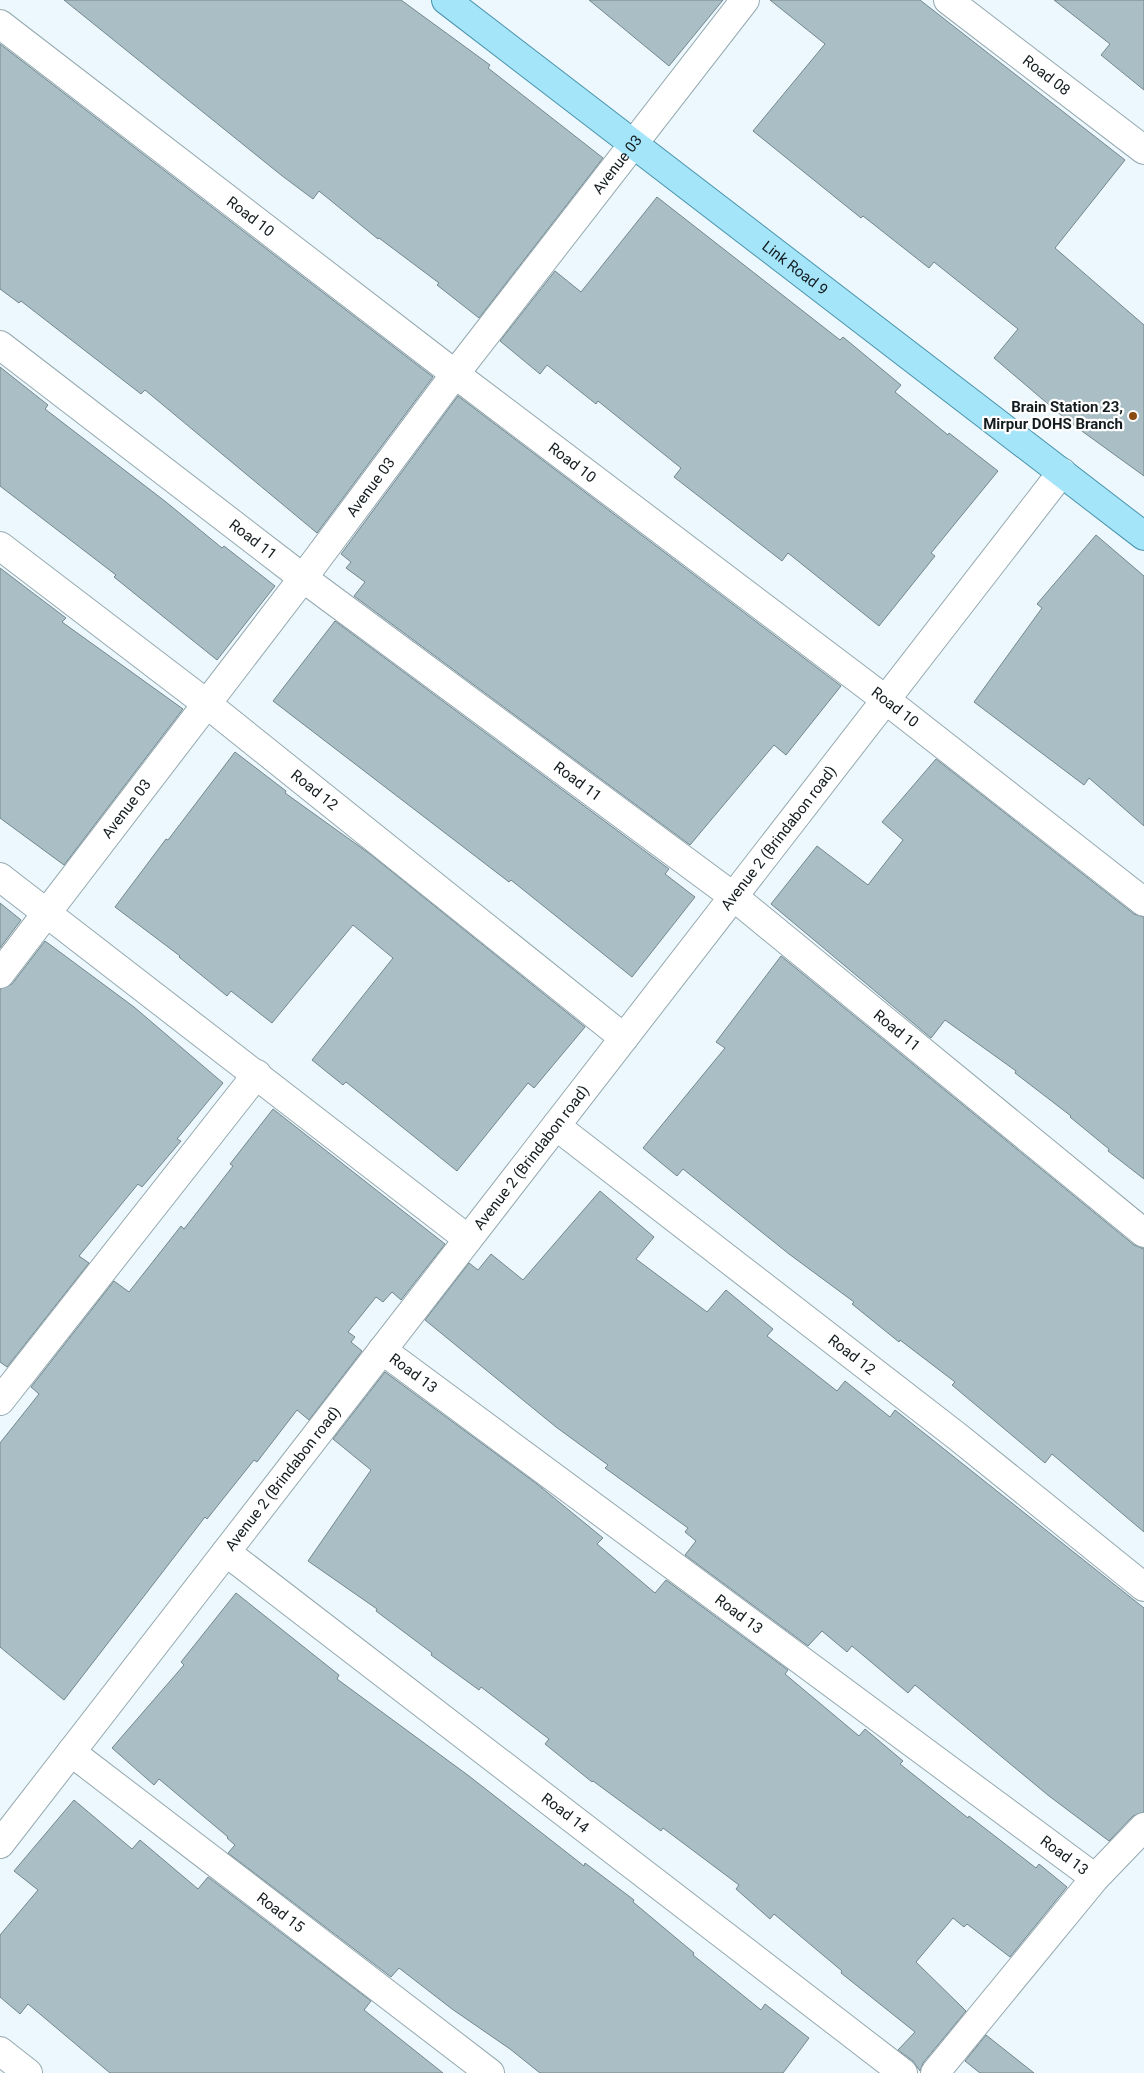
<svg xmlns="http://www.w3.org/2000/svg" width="1144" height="2073" font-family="Roboto,sans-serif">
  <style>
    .building { fill: #aabec5; stroke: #74878e }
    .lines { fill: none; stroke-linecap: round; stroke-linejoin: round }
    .minor-casing { stroke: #95a9b0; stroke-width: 30 }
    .major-casing { stroke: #4b94ab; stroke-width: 30 }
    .minor { stroke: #fff; stroke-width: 28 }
    .major { stroke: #a4e5fa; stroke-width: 28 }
    .poi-dot { fill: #8a4a12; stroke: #fff; stroke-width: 2 }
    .labels { text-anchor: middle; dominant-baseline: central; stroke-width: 4.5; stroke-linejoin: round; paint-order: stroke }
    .street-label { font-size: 15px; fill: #141c1f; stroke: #fff }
    .poi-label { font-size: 15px; font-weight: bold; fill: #141c1f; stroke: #fff; text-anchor: end }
  </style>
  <rect width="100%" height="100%" fill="#ecf8fd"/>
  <path class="building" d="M64,0H401L490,65L488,68L603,158L479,318L437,285L439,283L379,238L378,239L319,191L313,199L281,175Z
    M589,0H723L669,66Z
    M770,0H920L1125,160L1055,248L1144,325V476L1068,421L994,358L1018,329L934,262L929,268L863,216L861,218L753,131L825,44Z
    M1054,0H1144V90L1101,55L1110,44Z
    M0,44L433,377L317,533L145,390L141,394L21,301L19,303L0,289Z
    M657,197L840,340L843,337L901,385L895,392L948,435L949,433L998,471L931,553L935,556L879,626L788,553L782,561L674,477L681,468L598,401L596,404L547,365L540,374L500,341L555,271L581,292Z
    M0,367L48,405L45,409L166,502L222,548L224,546L275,586L217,660L114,577L116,575L0,486Z
    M458,396L841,686L786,755L774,745L690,845L354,596L365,582L346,568L351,562L341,554Z
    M1096,535L1144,576V826L1089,778L1084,785L974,702L1042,608L1037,604Z
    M0,568L66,618L62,622L183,709L64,865L0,818Z
    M335,621L669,869L665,874L695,897L632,977L511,880L509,882L273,701Z
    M235,752L286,791L285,793L370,854L585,1027L534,1088L528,1083L457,1171L346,1082L343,1085L312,1060L393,958L353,925L272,1023L231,991L227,996L179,957L180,956L115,907L166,839L168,840Z
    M936,759L1134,914L1144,917V1179L1108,1151L1109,1149L1070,1117L1071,1116L1015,1073L1016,1071L945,1020L931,1038L771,904L817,846L868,885L903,840L882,822Z
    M0,903L21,920L0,948Z
    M45,941L134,1007L223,1083L177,1139L181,1141L142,1187L138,1184L79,1256L89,1263L7,1367L0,1362V989L12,984Z
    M781,956L1134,1245L1144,1249V1532L1052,1454L1045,1463L952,1385L955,1382L900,1340L899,1342L852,1304L854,1302L789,1254L683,1169L677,1176L643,1148L725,1048L716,1042Z
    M273,1109L445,1244L401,1300L392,1292L383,1302L376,1297L348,1332L355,1337L351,1342L362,1351L309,1420L297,1410L257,1462L254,1460L207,1519L205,1517L64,1700L0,1647V1443L39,1394L31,1387L114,1281L129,1292L181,1226L184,1229L233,1166L230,1164Z
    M600,1191L654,1237L636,1259L707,1312L726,1290L773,1329L767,1336L837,1391L845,1381L890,1417L895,1410L1144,1608V1812L1133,1816L1109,1841L1049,1796L915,1685L908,1693L852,1646L847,1652L822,1631L808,1646L685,1555L696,1541L685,1532L688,1528L605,1468L608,1465L556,1427L425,1320L469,1263L478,1270L491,1254L523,1280Z
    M385,1372L537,1484L603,1538L597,1544L655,1593L666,1580L788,1670L785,1674L859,1736L865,1729L903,1761L900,1764L968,1818L969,1816L1036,1868L1039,1864L1067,1887L1010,1957L967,1924L964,1927L953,1918L916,1962L966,2011L923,2063L920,2071L913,2061L898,2050L915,2032L841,1973L842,1971L774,1914L770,1919L736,1889L739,1885L663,1828L661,1831L593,1781L592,1782L545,1744L549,1739L481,1687L479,1690L431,1655L432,1653L376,1611L377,1609L308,1561L371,1470L333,1439Z
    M236,1593L339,1675L337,1679L469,1776L584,1866L585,1863L634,1900L633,1902L694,1953L693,1955L761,2010L765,2004L809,2038L783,2073H540L510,2049L452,2009L399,1968L391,1977L228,1853L235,1845L227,1838L228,1837L159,1779L154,1785L112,1748L184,1665L181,1662Z
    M74,1800L132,1849L140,1840L198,1889L208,1877L371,2001L364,2010L443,2073H110L28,2004L20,2014L0,1997V1935L38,1890L14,1871Z
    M986,2035L1034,2073H980L965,2061Z"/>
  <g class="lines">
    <g class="minor-casing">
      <g id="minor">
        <path id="s1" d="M948,0L1144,150"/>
        <path id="s2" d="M0,24L455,374L886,700L1144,902"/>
        <path id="s3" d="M0,345L303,578L734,897L1144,1233"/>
        <path id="s4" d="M0,546L207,704L624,1038"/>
        <path d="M0,877L468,1239"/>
        <path id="s5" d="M0,974L303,578L455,374L745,0"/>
        <path id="s6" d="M556,1126L958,1437L1144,1587"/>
        <path id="s7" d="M382,1350L1095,1878"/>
        <path d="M0,1401L257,1074"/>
        <path id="s8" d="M226,1552L903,2073"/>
        <path id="s9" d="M71,1752L490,2073"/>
        <path id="s10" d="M0,1844L1062,472"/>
        <path d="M0,2051L28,2073"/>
        <path d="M935,2073L1095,1878L1144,1827"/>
      </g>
    </g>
    <g class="major-casing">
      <g id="major">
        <path id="s11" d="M446,0L1144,536"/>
      </g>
    </g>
    <use href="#minor" class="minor"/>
    <use href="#major" class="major"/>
  </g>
  <circle class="poi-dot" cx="1133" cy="416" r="5"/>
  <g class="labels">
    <g class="street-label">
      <text stroke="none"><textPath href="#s1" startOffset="124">Road 08</textPath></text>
      <text stroke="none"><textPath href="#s5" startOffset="1018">Avenue 03</textPath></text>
      <text stroke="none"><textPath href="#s2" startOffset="316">Road 10</textPath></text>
      <text stroke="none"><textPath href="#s11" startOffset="440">Link Road 9</textPath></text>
      <text stroke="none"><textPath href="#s2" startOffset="721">Road 10</textPath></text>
      <text stroke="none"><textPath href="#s5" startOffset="612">Avenue 03</textPath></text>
      <text stroke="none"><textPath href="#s3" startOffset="319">Road 11</textPath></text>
      <text stroke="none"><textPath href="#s2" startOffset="1126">Road 10</textPath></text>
      <text stroke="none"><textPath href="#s3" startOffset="724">Road 11</textPath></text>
      <text stroke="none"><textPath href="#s4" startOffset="398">Road 12</textPath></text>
      <text stroke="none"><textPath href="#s5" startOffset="208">Avenue 03</textPath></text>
      <text stroke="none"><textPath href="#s10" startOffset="1272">Avenue 2 (Brindabon road)</textPath></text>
      <text stroke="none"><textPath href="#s3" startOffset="1129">Road 11</textPath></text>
      <text stroke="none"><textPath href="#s10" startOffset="868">Avenue 2 (Brindabon road)</textPath></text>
      <text stroke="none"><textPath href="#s6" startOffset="374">Road 12</textPath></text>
      <text stroke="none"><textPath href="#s7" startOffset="39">Road 13</textPath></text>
      <text stroke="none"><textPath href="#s10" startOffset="462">Avenue 2 (Brindabon road)</textPath></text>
      <text stroke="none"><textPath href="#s7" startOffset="444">Road 13</textPath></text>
      <text stroke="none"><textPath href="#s8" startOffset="428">Road 14</textPath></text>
      <text stroke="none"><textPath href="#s7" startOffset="849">Road 13</textPath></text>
      <text stroke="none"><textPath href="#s9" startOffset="264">Road 15</textPath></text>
    </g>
    <g class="poi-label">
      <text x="1123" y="407">Brain Station 23,<tspan x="1123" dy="17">Mirpur DOHS Branch</tspan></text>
    </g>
  </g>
</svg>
